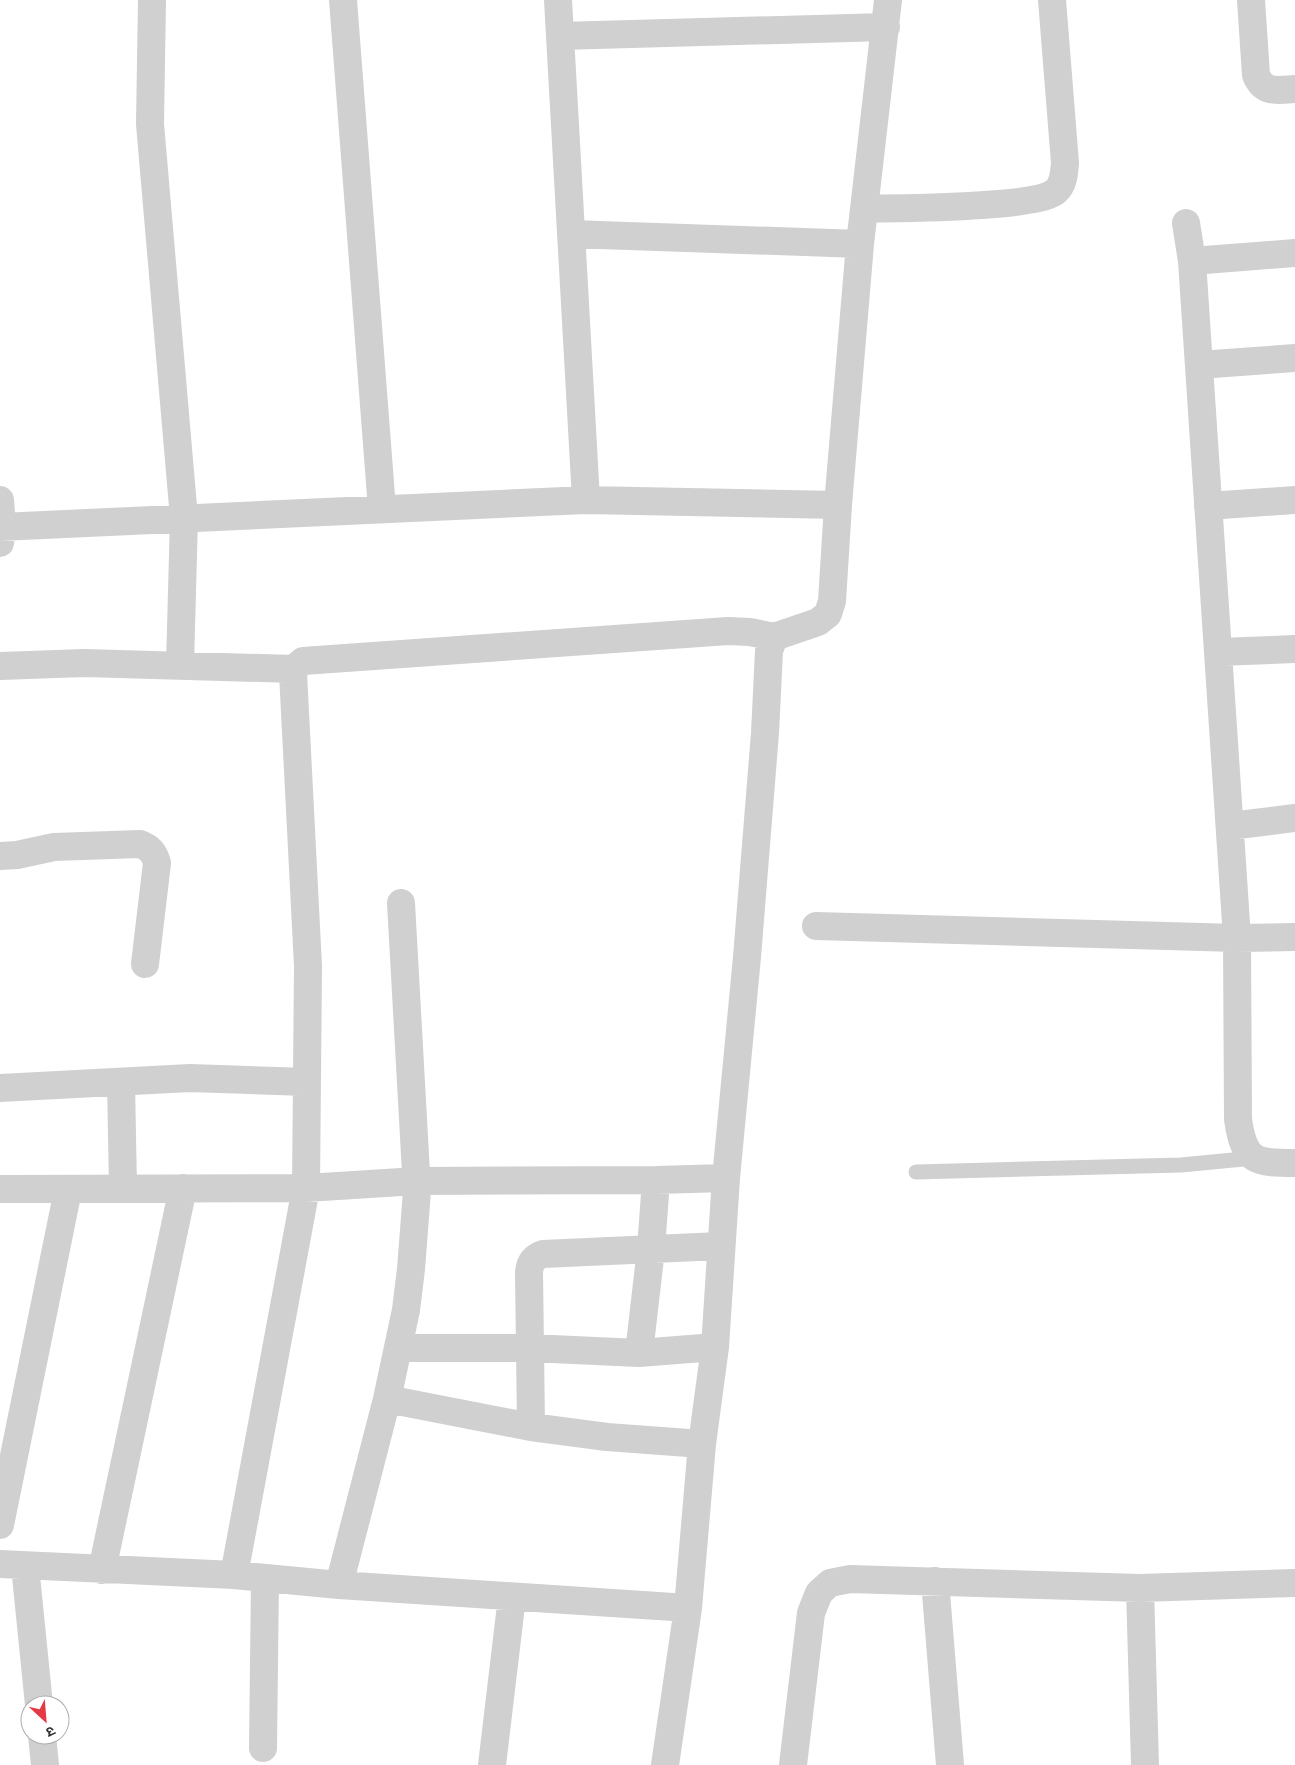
<svg xmlns="http://www.w3.org/2000/svg" width="1295" height="1765" font-family="'Titillium Web','Noto Sans Devanagari',sans-serif">
  <style>
    .lines { fill: none; stroke-linecap: round; stroke-linejoin: round }
    .service { stroke: #d0d0d0; stroke-width: 15 }
    .minor { stroke: #d0d0d0; stroke-width: 28 }
  </style>
  <rect width="100%" height="100%" fill="#fff"/>
  <g class="lines">
    <path class="service" d="M916,1172L1181,1165L1254,1158"/>
    <path class="minor" d="M152,0L150,124L184,518L180,665
      M343,0L382,509
      M558,0L586,500
      M1251,0L1256,75C1264,94 1277,90 1295,89
      M560,36L886,27
      M864,209C896,208 1038,208 1056,191C1064,184 1064,173 1065,163L1052,0
      M1186,223L1192,261L1237,938L1238,1119C1244,1162 1255,1163 1295,1163
      M571,234L860,244
      M1192,261L1295,253
      M1199,365L1295,358
      M0,500L2,527L0,543
      M1208,506L1295,500
      M0,527L586,500L838,505
      M1218,652L1295,649
      M0,666L84,663L294,669
      M1230,826L1295,818
      M0,856L17,855L54,847L140,844C150,848 154,852 157,863L145,964
      M816,926L1237,938L1295,937
      M121,1082L123,1188
      M0,1088L190,1078L307,1082
      M0,1189L306,1188L417,1181L656,1180L726,1178
      M398,1348H530L639,1353L715,1347
      M639,1353L651,1249L656,1180
      M387,1399L531,1427L607,1437L702,1444
      M531,1427L529,1272C530,1262 534,1257 543,1254L720,1246
      M0,1525L68,1190
      M0,1564L234,1575L339,1585L688,1608
      M25,1566L39,1705
      M102,1570L183,1188
      M234,1575L306,1188L308,966L293,673L294,669L303,661L728,631L750,632L774,637
      M935,1581L950,1765
      M339,1585L387,1399L406,1310L411,1269L417,1191L401,903
      M1140,1588L1145,1765
      M42,1735L45,1765
      M263,1748L265,1578
      M492,1765L512,1597
      M665,1765L688,1608L702,1444L715,1347L726,1178L747,957L765,733L769,651L774,637L818,622L828,614L832,601L838,505L860,244L888,0
      M793,1765L811,1613L819,1593L830,1583L850,1579L1140,1588L1295,1583"/>
  </g>
  <g transform="translate(45 1720) rotate(154)"><circle r="24" fill="#ffffff" stroke="#adadad"/>
  <path d="M0-4L9 19L0 12L-9 19Z" fill="#e63946"/>
  <text y="-8" font-size="14" font-weight="bold" text-anchor="middle" fill="#333333">उ</text>
  </g>
</svg>
